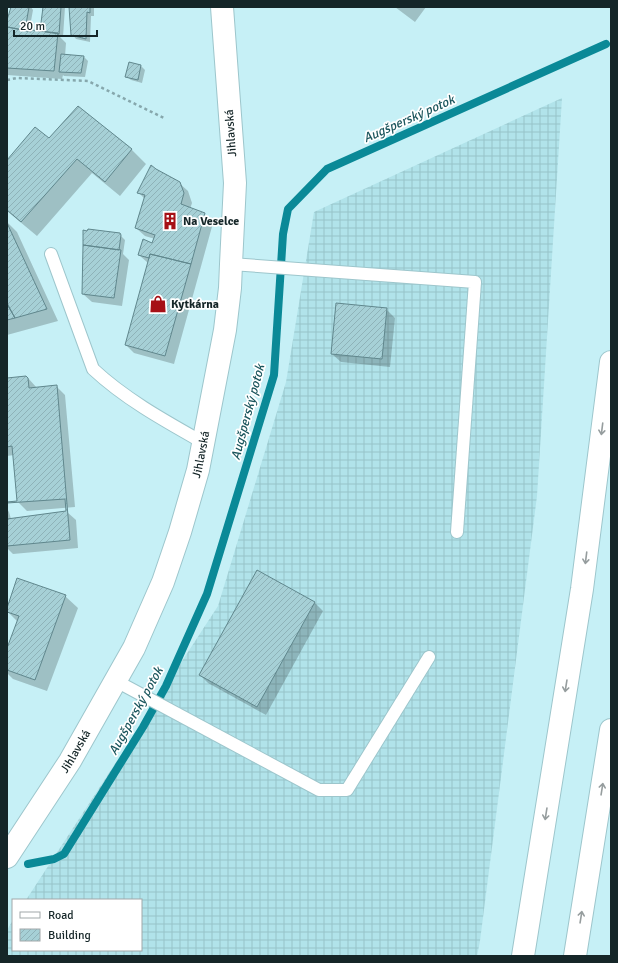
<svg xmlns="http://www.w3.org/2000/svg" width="618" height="963" font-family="Signika,sans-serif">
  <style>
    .industrial { fill: url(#industrial-grid) }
    .shadow { fill: #0003 }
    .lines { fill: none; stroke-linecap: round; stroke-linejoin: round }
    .stream { stroke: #0a8997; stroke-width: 8 }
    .building { fill: url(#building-hatch); stroke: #60878d }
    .service-casing { stroke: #9dc6cc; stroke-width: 14 }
    .secondary-casing { stroke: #9dc6cc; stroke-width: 24 }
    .motorway-casing { stroke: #9dc6cc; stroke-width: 24 }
    .path { stroke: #86a7ac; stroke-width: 2.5; stroke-dasharray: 3 3; stroke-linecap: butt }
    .service { stroke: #fff; stroke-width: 12 }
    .secondary { stroke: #fff; stroke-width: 22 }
    .motorway { stroke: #fff; stroke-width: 22 }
    .oneway { stroke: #969d9e }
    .labels { text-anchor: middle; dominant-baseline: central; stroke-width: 3.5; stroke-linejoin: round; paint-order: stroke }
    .street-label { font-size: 12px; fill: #152628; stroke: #fff }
    .poi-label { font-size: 12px; font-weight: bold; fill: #152628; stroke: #fff; text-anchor: start }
    .water-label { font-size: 13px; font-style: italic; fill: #1b565d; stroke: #fff }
  </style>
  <defs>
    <pattern id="industrial-grid" width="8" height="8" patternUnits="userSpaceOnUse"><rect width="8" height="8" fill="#b1e3ea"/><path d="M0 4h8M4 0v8" fill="none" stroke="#97c3c9"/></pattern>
    <pattern id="building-hatch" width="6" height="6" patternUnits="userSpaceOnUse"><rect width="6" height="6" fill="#a6d0d6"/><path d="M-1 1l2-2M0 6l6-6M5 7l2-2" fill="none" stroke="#8eb2b8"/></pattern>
  </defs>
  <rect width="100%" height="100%" fill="#c6f0f6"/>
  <path class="industrial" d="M562,98L537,496L480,941L477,956H7V930L13,920V950H141V900H26L218,606L286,382L314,212Z"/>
  <path class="shadow" d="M12,7H31L33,10L29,32H41L44,7H65L63,37H60L66,43L65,56L84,57L88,61L85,77L64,76L63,75L62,79L7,75V24Z
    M70,7H94V16H91L90,42L76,39L72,34Z
    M395,7H426L415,22Z
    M141,66L145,70L142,83L131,80L126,76Z
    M49,139L131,149L146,164L120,196L92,173L37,236L7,211V161Z
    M179,183L188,191L192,203L190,209L204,214L213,223L174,364L134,353L126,345L148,263L139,255L153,244L155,239L145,236L136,228L145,199L139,193Z
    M7,222L17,232L58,321L7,335V307L10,306L7,301Z
    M119,234L125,240L123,254L129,260L122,306L92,302L83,294Z
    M386,309L395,318L390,367L341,362L332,354Z
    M28,378L37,388L56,386L65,395L75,507L27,511L18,502L14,455L7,456V379Z
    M7,509L9,512L11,519L67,512L76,520L78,548L13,554L7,548Z
    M257,571L315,603L323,611L266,715L208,683L200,675Z
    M65,596L78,608L47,691L13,679L7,673V651L18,622L7,611Z"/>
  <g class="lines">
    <path class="stream" d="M28,864L54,859L64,854L143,727L166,686L207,594L274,375L283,234L288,209L327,169L606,44"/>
  </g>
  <path class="building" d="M11,7H29L25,30L7,27V20Z
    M43,7H61L59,34L40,31Z
    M69,7H90V13L87,12L86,39L71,35Z
    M7,27L31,32V30L58,33L54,71L7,68Z
    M61,54L84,56L81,73L59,72Z
    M129,62L141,65L138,80L125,77Z
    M78,106L132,149L105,182L77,159L21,222L7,210V160L35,127L49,138Z
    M151,165L156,169L180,182L184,193L181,204L205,213L191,264L150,254L149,258L138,255L143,239L152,243L155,235L135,228L145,195L137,193Z
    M7,223L47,309L15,318L7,303Z
    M88,229L120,233L121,235L119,250L83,245V230L87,231Z
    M83,245L121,250L114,298L82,294Z
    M150,254L191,264L165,356L125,345Z
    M336,303L387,308L382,359L331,354Z
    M7,306H8L15,318L7,320Z
    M26,376L28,378L29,388L57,385L70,540L7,546V519L66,511L65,499L7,503V502L17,501L12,446L7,447V378Z
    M257,570L315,602L257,707L199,675Z
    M17,578L66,595L35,680L7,670V648L19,616L7,612V608Z"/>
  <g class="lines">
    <g class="service-casing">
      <path id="service" d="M51,254L93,369C125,399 165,421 204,443
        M231,264L475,282L457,532
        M116,681L319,790H347L429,657"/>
    </g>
    <g class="secondary-casing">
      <g id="secondary">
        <path id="s1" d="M7,857L70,761L134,648L163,582L180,532L198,470L225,330L230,288L231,264L235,183L222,7"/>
      </g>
    </g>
    <g class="motorway-casing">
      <path id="motorway" d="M523,956L582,589L611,362
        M575,956L611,730"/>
    </g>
    <path class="path" d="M7,80L17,78L88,81L164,118"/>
    <use href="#service" class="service"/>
    <use href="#secondary" class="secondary"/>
    <use href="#motorway" class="motorway"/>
  </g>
  <defs><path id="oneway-shaft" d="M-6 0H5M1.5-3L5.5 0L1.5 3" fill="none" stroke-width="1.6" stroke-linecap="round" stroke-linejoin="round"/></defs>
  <g class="oneway">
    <use href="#oneway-shaft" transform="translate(602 429) rotate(97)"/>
    <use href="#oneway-shaft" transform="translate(586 558) rotate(97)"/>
    <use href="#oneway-shaft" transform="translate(566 686) rotate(99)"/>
    <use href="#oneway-shaft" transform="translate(602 789) rotate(-81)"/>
    <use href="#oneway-shaft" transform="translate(546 814) rotate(99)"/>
    <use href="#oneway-shaft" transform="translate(581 917) rotate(-81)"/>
  </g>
  <defs>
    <g id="building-bare" transform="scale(1.38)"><path d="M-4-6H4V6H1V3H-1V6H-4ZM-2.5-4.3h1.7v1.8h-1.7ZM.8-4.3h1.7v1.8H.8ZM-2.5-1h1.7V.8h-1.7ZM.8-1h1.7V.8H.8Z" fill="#a61016" stroke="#fff" stroke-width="2.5" paint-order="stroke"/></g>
    <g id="shop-bare" transform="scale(1.38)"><path d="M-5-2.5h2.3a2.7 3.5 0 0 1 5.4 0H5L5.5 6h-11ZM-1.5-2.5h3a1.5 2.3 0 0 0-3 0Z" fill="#a61016" stroke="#fff" stroke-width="2.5" paint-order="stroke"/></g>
  </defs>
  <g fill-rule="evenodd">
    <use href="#building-bare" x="170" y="221"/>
    <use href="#shop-bare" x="158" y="304"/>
  </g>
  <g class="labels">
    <g class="street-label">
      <text transform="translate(231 133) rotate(-94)">Jihlavská</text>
      <text stroke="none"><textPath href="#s1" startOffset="450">Jihlavská</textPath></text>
      <text stroke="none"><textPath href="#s1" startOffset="126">Jihlavská</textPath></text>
    </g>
    <g class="poi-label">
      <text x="183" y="221">Na Veselce</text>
      <text x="171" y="304">Kytkárna</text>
    </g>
    <g class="water-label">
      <text transform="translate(409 119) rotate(-24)">Augšperský potok</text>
      <text transform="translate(248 412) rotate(-75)">Augšperský potok</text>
      <text transform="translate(136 711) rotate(-61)">Augšperský potok</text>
    </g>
  </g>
  <rect width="618" height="963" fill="none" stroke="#152628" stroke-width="16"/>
  <rect x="12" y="899" width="130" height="52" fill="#ffffff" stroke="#a1a8a9"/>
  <rect x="20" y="912" width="20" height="6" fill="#ffffff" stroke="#a1a8a9"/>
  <text x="48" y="919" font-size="12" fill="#152628">Road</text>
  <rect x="20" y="929" width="20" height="12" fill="url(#building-hatch)" stroke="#a1a8a9"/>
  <text x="48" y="939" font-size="12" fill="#152628">Building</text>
  <path d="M14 30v6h83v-6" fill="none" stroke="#152628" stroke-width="2"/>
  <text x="20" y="30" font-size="12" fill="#152628" stroke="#ffffff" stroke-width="3" paint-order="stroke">20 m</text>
</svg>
